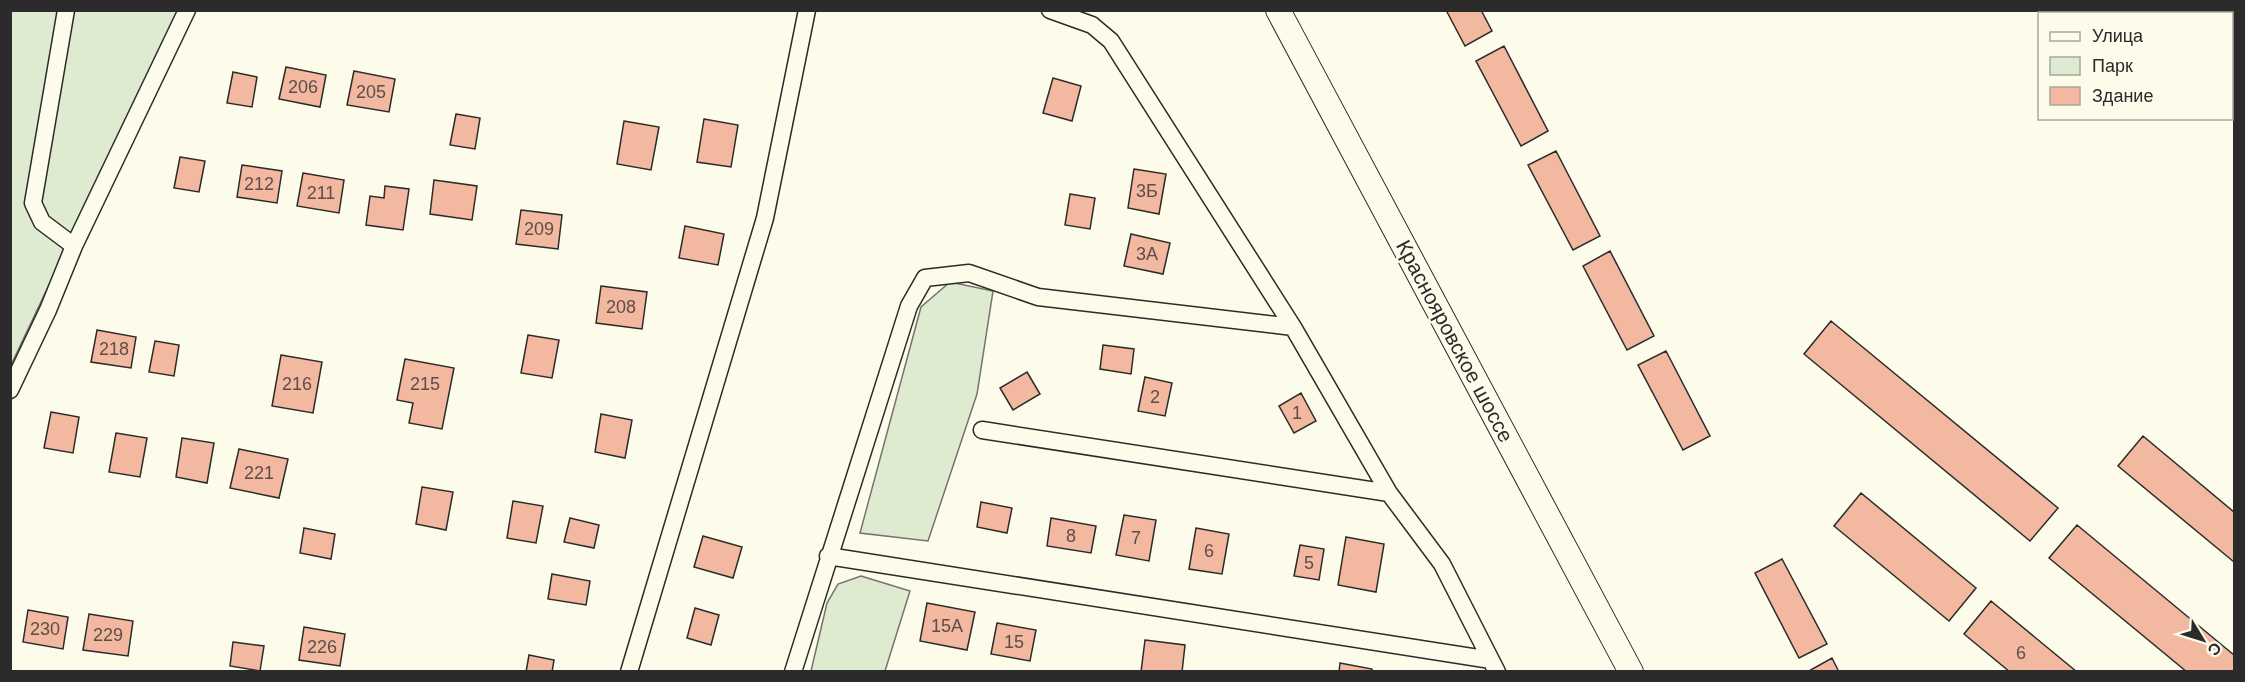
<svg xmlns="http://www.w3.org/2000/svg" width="2245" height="682" font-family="Helvetica,sans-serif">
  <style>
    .green { fill: #deebd1; stroke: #74746e; stroke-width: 1.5 }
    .building { fill: #f2b8a0; stroke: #2b2b2b; stroke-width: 1.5 }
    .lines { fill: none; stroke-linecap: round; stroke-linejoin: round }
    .street-casing { stroke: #2b2b2b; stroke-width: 19 }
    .secondary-casing { stroke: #2b2b2b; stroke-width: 26 }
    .street { stroke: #fdfbea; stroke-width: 16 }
    .secondary { stroke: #fdfbea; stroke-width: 24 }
    .labels { text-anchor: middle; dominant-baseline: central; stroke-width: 4.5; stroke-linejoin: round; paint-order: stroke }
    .number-label { font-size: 18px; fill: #5d4e48 }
    .street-label { font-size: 21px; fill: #2b2b2b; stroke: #fdfbea }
  </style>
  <rect width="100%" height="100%" fill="#fdfbea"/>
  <path class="green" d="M11,11H179L11,365Z
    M950,282L993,291L977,394L928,541L860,533L921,307Z
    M861,576L910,591L885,671H811L827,603L838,584Z"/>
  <path class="building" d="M1446,10H1481L1492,31L1465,46Z
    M1504,46L1548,131L1521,146L1476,61Z
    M286,67L326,75L320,107L279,99Z
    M354,71L395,79L389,112L347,105Z
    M233,72L257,77L252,107L227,103Z
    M1053,78L1081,86L1072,121L1043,113Z
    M456,114L480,118L475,149L450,145Z
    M704,119L738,125L731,167L697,162Z
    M624,121L659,127L651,170L617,164Z
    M1556,151L1600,236L1573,250L1528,165Z
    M180,157L205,161L199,192L174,188Z
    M242,165L282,171L277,203L237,197Z
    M1134,169L1166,174L1159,214L1128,208Z
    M303,173L344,180L339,213L297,206Z
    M434,180L477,186L472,220L430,214Z
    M385,186L409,189L403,230L366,225L370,196L384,198Z
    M1070,194L1095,198L1090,229L1065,225Z
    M521,210L562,215L558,249L516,244Z
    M685,226L724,234L718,265L679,258Z
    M1131,234L1170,243L1163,274L1124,266Z
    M1610,251L1654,336L1627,350L1583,266Z
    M601,286L647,292L642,329L596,323Z
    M1831,321L2058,508L2030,541L1804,354Z
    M97,330L136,337L131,368L91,362Z
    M528,335L559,340L552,378L521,373Z
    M155,341L179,345L174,376L149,372Z
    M1103,345L1134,349L1131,374L1100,369Z
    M1666,351L1710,436L1683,450L1638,365Z
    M281,355L322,362L313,413L272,406Z
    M405,359L454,368L442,429L409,423L413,403L397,400Z
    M1027,372L1040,394L1013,410L1000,388Z
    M1145,377L1172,383L1165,416L1138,411Z
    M1301,393L1316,421L1294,433L1279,406Z
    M51,412L79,417L73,453L44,448Z
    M601,414L632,420L625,458L595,452Z
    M116,433L147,438L140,477L109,472Z
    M2143,436L2234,512V562L2118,466Z
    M182,438L214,443L207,483L176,477Z
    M239,449L288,459L279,498L230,488Z
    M422,487L453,492L446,530L416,524Z
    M1861,493L1976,588L1949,621L1834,526Z
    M513,501L543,506L536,543L507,538Z
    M981,502L1012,508L1007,533L977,527Z
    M1124,515L1156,520L1149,561L1116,555Z
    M570,518L599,525L594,548L564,542Z
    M1051,518L1096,526L1091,553L1047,546Z
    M2077,525L2234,655V672H2187L2049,558Z
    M304,528L335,534L331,559L300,553Z
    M1196,528L1229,534L1222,574L1189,569Z
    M703,536L742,547L733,578L694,567Z
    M1346,537L1384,544L1376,592L1338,585Z
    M1300,545L1324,549L1319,580L1294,576Z
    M1782,559L1827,644L1799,658L1755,573Z
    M552,574L590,581L586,605L548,599Z
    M1991,601L2077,672H2010L1964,634Z
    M927,603L975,612L967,650L920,641Z
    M695,608L719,615L711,645L687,638Z
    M28,610L68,617L63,649L23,642Z
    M89,614L133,621L128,656L83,650Z
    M997,623L1036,630L1030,661L991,654Z
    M304,627L345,634L340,666L299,660Z
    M1145,640L1185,645L1182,672H1141Z
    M233,642L264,646L260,671L230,666Z
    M529,655L554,660L552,672H526Z
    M1832,658L1839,672H1807Z
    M1340,663L1372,669V672H1339Z"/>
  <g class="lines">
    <g class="street-casing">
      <path id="street" d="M66,10L33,203L42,222L74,246
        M1050,10L1092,25L1111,41L1293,327L1389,493L1442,564L1497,672
        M10,390L48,310L74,246L187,10
        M982,430L1389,493
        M828,556L1491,660
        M629,672L765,218L807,10
        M793,672L909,306L925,278L969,273L1038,297L1293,327"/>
    </g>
    <g class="secondary-casing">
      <path id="secondary" d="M1278,10L1631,672"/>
    </g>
    <use href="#street" class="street"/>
    <use href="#secondary" class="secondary"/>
  </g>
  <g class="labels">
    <g class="number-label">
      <text x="303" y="87">206</text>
      <text x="371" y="92">205</text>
      <text x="259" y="184">212</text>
      <text x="1147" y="191">3Б</text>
      <text x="321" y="193">211</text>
      <text x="539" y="229">209</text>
      <text x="1147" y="254">3А</text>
      <text x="621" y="307">208</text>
      <text x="114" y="349">218</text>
      <text x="297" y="384">216</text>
      <text x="425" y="384">215</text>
      <text x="1155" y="397">2</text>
      <text x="1297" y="413">1</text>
      <text x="259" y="473">221</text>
      <text x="1071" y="536">8</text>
      <text x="1136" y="538">7</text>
      <text x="1209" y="551">6</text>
      <text x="1309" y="563">5</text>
      <text x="947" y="626">15А</text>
      <text x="45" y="629">230</text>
      <text x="108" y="635">229</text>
      <text x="1014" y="642">15</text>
      <text x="322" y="647">226</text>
      <text x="2021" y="653">6</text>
    </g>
    <g class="street-label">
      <text transform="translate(1455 341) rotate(62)">Краснояровское шоссе</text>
    </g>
  </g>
  <rect width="2245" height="682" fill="none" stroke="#2b2b2b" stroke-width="24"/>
  <rect x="2038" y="12" width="195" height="108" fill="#fdfbea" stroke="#a9a89e" stroke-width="1.5"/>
  <rect x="2050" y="32" width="30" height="9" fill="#fdfbea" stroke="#a9a89e" stroke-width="1.5"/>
  <text x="2092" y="42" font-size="18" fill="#2b2b2b">Улица</text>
  <rect x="2050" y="57" width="30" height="18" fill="#deebd1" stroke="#a9a89e" stroke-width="1.5"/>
  <text x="2092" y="72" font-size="18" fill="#2b2b2b">Парк</text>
  <rect x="2050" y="87" width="30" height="18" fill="#f2b8a0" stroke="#a9a89e" stroke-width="1.5"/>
  <text x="2092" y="102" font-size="18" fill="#2b2b2b">Здание</text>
  <g transform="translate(2203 640) rotate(128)" stroke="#fdfbea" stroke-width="4.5" paint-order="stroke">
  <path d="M0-4.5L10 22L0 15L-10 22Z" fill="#2b2b2b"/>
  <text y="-9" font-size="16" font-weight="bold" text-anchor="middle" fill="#2b2b2b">С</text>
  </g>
</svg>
